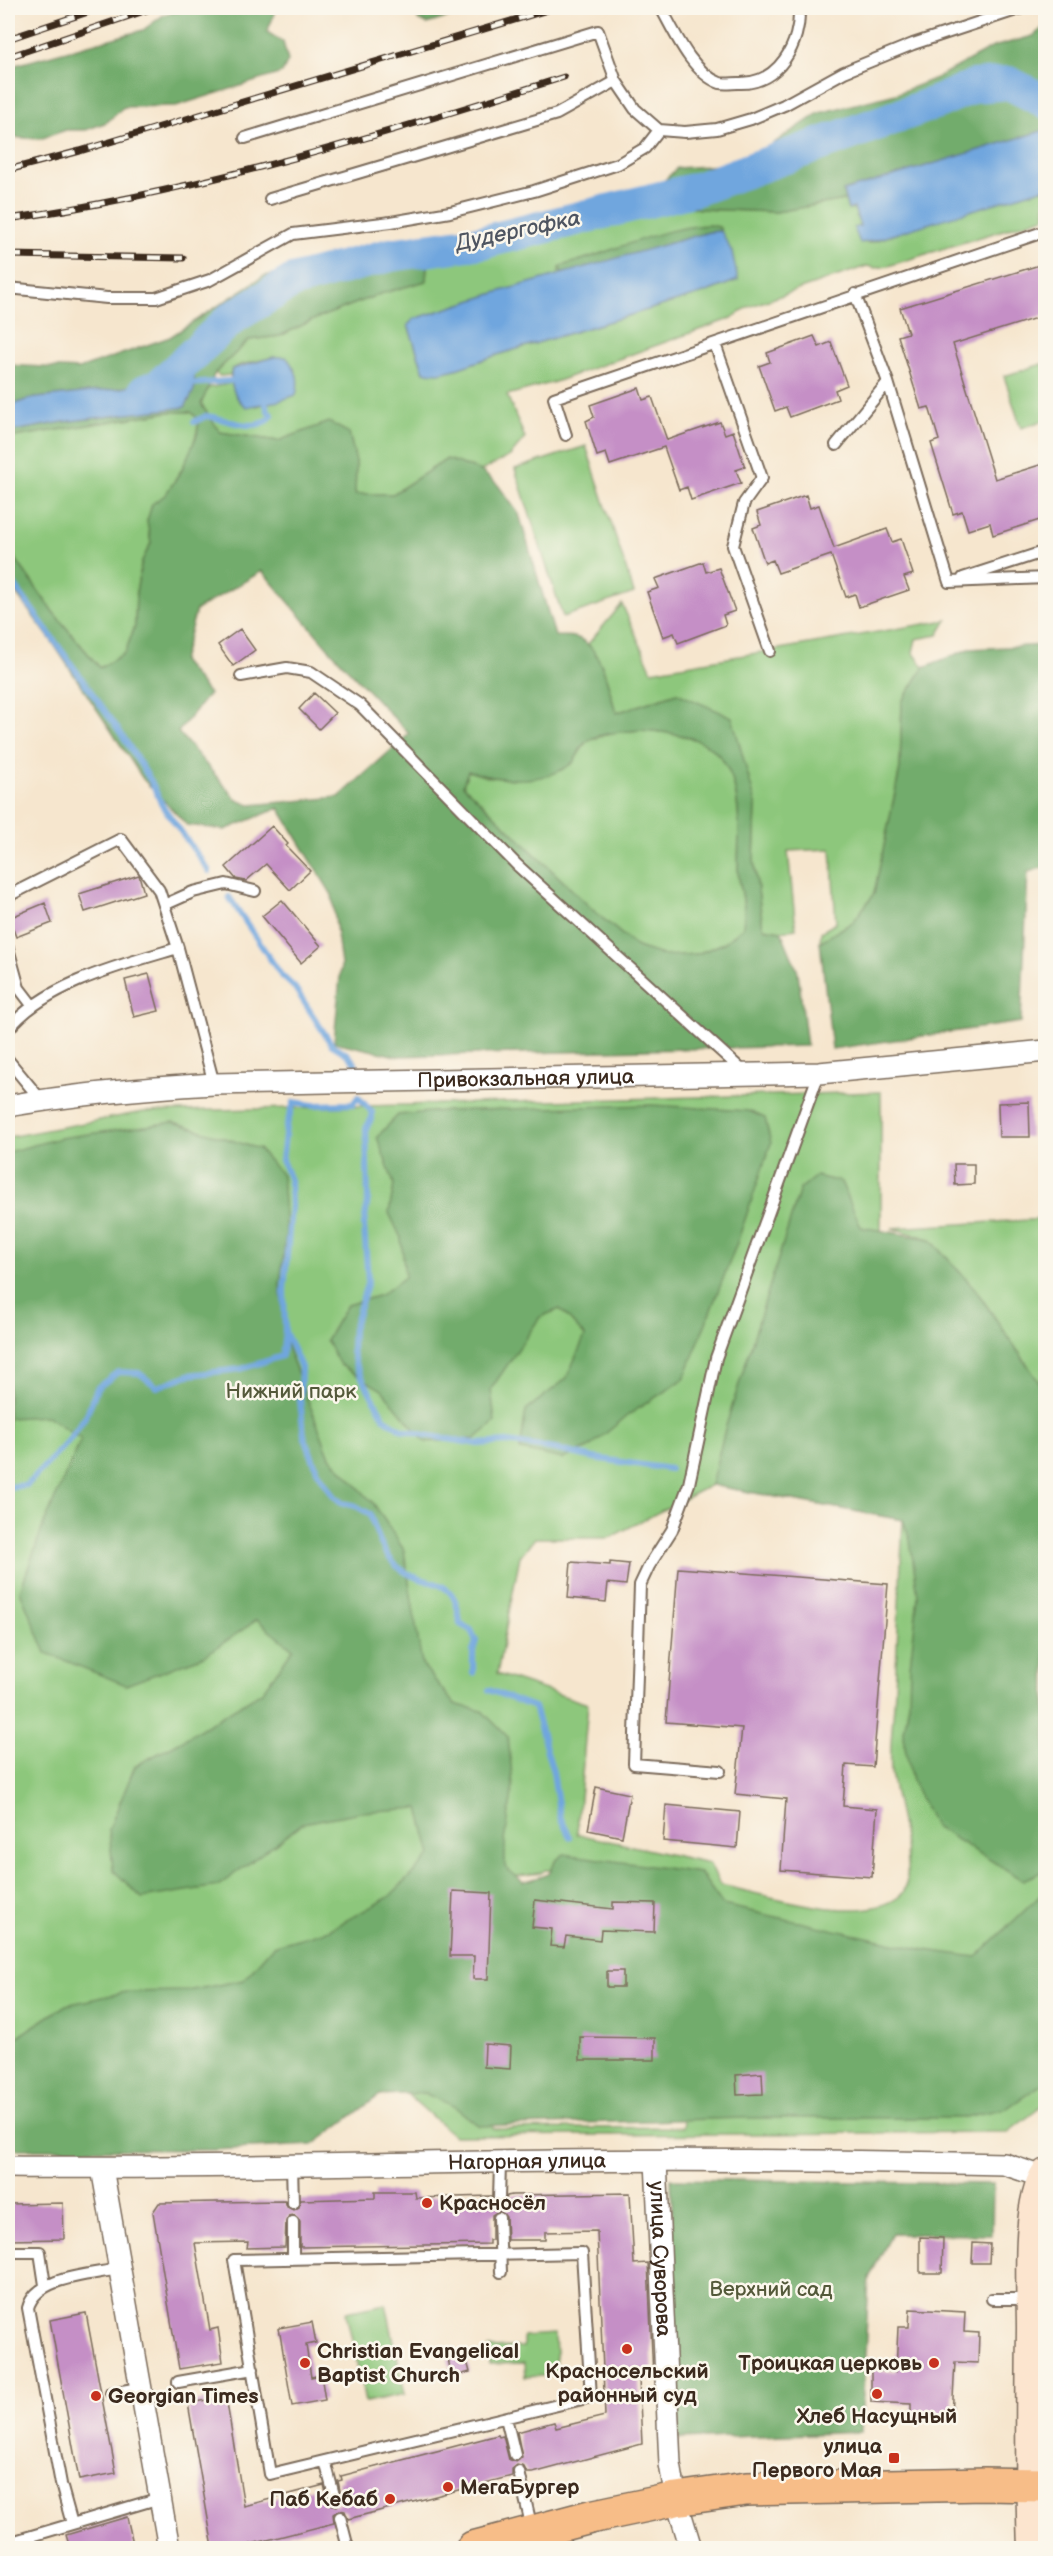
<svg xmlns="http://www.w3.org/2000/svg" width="1053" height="2556" font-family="'Balsamiq Sans',sans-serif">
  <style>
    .green { fill: #8dc77c; stroke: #64784d; stroke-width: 1.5; fill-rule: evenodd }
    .forest { fill: #72ac6c; stroke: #566b45; stroke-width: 1.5; fill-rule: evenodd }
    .water { fill: #70a6de; stroke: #56687e; stroke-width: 1.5 }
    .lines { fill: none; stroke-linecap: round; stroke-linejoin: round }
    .stream { stroke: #70a6de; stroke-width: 6 }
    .river { stroke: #70a6de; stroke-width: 34 }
    .building { fill: #c58fc6 }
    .lane-casing { stroke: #7c6c5c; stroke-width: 14 }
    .street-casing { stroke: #7c6c5c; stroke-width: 24 }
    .secondary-casing { stroke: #7c6c5c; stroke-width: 33 }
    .primary-casing { stroke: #7c6c5c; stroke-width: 36 }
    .lane { stroke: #fff; stroke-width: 10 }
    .street { stroke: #fff; stroke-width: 21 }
    .secondary { stroke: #fce5cf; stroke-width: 30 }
    .primary { stroke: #f7bd88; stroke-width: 33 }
    .rail-casing { stroke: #3b2a1e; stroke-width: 7 }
    .rail { stroke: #fbf7ec; stroke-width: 4.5; stroke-dasharray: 14; stroke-linecap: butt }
    .poi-dot { fill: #c8321e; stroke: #fbf7ec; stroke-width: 2 }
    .labels { text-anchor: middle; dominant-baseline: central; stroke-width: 5; stroke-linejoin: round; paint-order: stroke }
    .street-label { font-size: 21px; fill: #3b2a1e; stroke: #fbf7ec }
    .park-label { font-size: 21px; fill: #54593a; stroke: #fbf7ec }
    .poi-label { font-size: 21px; font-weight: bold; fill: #3b2a1e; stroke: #fbf7ec; text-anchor: start }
    .water-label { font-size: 22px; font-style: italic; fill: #4e5561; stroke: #fbf7ec }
  </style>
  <rect width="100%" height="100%" fill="#fbf7ec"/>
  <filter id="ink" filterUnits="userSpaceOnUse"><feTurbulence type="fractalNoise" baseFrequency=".0167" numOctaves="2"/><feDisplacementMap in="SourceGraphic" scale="12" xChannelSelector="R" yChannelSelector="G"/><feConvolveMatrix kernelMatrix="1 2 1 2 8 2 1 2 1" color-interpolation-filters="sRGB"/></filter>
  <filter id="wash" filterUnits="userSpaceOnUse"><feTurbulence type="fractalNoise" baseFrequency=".008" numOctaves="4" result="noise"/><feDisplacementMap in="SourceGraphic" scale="24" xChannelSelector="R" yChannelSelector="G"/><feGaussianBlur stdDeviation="1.35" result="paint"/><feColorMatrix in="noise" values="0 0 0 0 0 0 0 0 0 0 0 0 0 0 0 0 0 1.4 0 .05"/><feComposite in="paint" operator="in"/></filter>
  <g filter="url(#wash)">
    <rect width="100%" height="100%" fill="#f6e6ce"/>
    <path class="green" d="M1045,188V217L888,266L875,268L867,266L748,307L732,318L555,382L507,395L525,438L510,456L481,471L447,459L393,494H355L356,462L349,433L329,423L278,441L219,432L201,404L208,388L232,383L239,401L257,406L296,395L274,357L240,365L232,369L230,375L220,376L215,373L249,340L280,336L315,319L380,294L426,281L427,265L453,256L482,253L583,231L606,220L682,205L700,209L776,212L845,200L848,210L854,208L860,226V242L870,243L929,222ZM697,226L719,227L738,280L704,293L497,355L456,369L424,372L408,325L569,273L559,271L561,266Z
      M1045,363V420L1021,428L1004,376Z
      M168,412H191L199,420C194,459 169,489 147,521L151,543L142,561L136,592L135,626L125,653L100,668L53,612L8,548V438Z
      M586,446L634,593L563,617L515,469Z
      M622,604L652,671L947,620L938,635L916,639L913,652L924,667L902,702L900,769L874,894L853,922L820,942L821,932L836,923L831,849L788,851L796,929L781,931L763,928L754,860L756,804L677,693L616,713L603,667L588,644Z
      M640,730C661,732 683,733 703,743C745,764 739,828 738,868C738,879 742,890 743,900C745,909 744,918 744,927L724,943L697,954L665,957L637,947L595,912L463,785L468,771L487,777L572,764L586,742L610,733Z
      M881,1092V1253L1029,1367L975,1289L930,1239L892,1228L1045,1219V2104L1008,2132L454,2136L399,2087L8,2131V1137L143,1112ZM711,1485L903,1520C900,1576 898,1632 895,1689C894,1715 889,1744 891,1771C893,1795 919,1879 901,1895C864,1928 765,1894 720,1885L709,1863L577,1834L588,1704L497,1674L520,1556L535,1538H609ZM545,1870L630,1876L704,1877L706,1902L697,2046L683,2127L493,2129L480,2005L490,1880L541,1873Z
      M386,2304L405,2394L365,2402L346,2312Z
      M555,2334L557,2375L525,2377L524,2363L489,2364L488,2348L523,2347V2336Z"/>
    <path class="forest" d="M196,8H277L267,32L283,42L288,61L282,73L176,106L124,107L107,122L86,130H66L40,139L8,137V67L143,30L165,14Z
      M421,8H478L427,24L419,21L415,13Z
      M1045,26V130L843,191L845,200L776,212L700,209L666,202L655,190L677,168L723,165L771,145L819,113L896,94L936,78L993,47L1033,36Z
      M709,225L719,227L721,231L709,232L569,273L559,271L561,266C608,254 660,227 709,225Z
      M418,244L427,265L426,281L380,294L315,319L280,336L249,340L215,373L201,404L220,432L278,441L329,422L349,433L356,462L355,494H393L447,459L481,471L498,485L519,514L555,636C561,636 568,636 574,637C602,643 609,690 616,713L677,693L732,717L756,804L754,860L763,928L781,931L798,972L807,1046L396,1056L334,1042L341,965L332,895L279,808L225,830L187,825L143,779L51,640L8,583V548L53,612L100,668L125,653L135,626L136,592L142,561L151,543L147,521L152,504L165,495L181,472L197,435L199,420L191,412H168L8,438V432L63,422L185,407L190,398L176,362L160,376L139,384L117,389L29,399L8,407V365L79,369L170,337L264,276ZM262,571L329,649L409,734L339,797L250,805L237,800L178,732L209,694L182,661L196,610ZM640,730C661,732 683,733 703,743C745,764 739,828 738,868C738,879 742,890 743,900C745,909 744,918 743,927L724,943L697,954L665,956L637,947L595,912L463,785L468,771C499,781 543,785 571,764C578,759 579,747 586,742C600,732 624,732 640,730Z
      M1045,645V867L1028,872L1021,1022L832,1049L820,942L853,922L874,894L900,769L902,702L924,667L969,649Z
      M651,1105L749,1111L765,1118L771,1143L737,1243L684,1379L628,1415L588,1448L563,1459L520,1450L526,1410L566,1379L585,1336L560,1309L540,1317L491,1389L495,1422L475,1439L425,1442L382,1390L340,1365L326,1340L347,1305L381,1295L405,1277L401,1238L389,1213L394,1184L377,1137L398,1115L442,1111Z
      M174,1122L259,1149L282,1175L286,1232L280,1285L287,1346L330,1457L374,1504L404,1550L422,1664L454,1704L482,1711L508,1737L513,1785L505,1841V1867L523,1882L549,1874L555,1861L564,1854L700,1873L723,1905L925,1950L976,1957L1045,1891V2082L1007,2108L960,2118H744L479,2126L455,2107L424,2093L380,2095L313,2145L211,2150L8,2149V2041L14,2039L66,2005L126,1992L187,1991L243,1980L273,1946L329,1930L389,1897L431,1855L419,1808L361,1812L303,1823L218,1886L142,1898L113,1870L109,1829L135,1766L183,1740L262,1692L293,1649L257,1620L204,1656L126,1685L46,1653L20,1591L43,1526L81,1439L47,1416L8,1418V1152L60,1138Z
      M816,1176L841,1182L861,1227L930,1239L975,1289L1041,1385H1045L1046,1870L1023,1880L934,1826L912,1781L903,1737L909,1703L910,1666L918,1596L910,1540L903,1520L711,1485L725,1429L800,1189Z
      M671,2179L993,2184L992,2235L892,2234L869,2278L861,2432L679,2439Z"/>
    <path class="water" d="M1045,130V188L872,241L860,243L854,228L860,226L854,208L848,210L843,191Z
      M721,231L732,252L738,280L704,293L497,355L456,369L439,373L424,372L408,325L414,319L501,291L709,232Z
      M274,357H286C297,370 300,379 296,395L279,401L246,407C235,399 228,382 232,369Z
      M176,362L188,364C200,386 196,387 185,407L63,422L8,432V407L28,399L117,389L139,384L160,376Z"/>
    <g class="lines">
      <path class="stream" d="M190,384L240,380
        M194,422L206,416C226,418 258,436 272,415L268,411L265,402
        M8,576L120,732L151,781L162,805L209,871
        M229,897L281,975L295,988L332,1045L347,1054L355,1063L357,1071
        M285,1332L301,1367L300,1400L304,1435L317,1470L333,1495L342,1503L356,1506L370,1514C376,1532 383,1555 398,1567C428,1591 456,1571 460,1624L471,1630L476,1641L473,1651V1673
        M8,1487L27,1485L70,1439L87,1414L97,1388L118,1372L139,1373L157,1387L188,1375L241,1369L282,1356L285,1332L284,1290L291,1206L290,1180L282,1160L286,1127L294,1102L313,1105L353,1104L358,1097L372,1112V1118L366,1128L368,1198L364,1225L368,1281L353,1329L352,1351L356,1366L384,1418L403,1430L430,1436L478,1444L507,1442L554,1449L594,1458L670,1469
        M489,1690L534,1707L553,1772L560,1817L570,1837"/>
      <path class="river" d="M145,391L159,386L232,318L293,281L390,255L483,242L697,189L940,101L974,86L1009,83L1046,102"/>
    </g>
    <g id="blocks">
      <path class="building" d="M1046,263V315L953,344L995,479L1046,463V518L993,535L990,523L968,530L962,511L953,514L931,443L939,440L929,407L921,409L898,336L908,333L900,308Z
        M814,336L819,347L831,342L847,385L835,390L838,399L790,417L786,407L775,411L759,366L770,362L767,353Z
        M639,388L643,400L652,397L667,440L720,422L725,434L733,431L745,467L736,470L741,483L691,500L687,487L679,490L664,447L610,465L606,453L597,456L586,421L594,417L590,405Z
        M806,495L810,508L819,505L834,548L887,529L892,542L901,539L913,574L904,577L909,590L859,607L855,594L846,597L831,555L778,573L773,560L765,563L753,528L761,525L757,512Z
        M703,562L706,572L719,568L735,611L723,615L726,625L678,643L674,633L663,637L647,592L659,588L655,579Z
        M240,629L255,650L233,666L218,645Z
        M314,693L335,713L319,729L299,709Z
        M272,826L288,844L286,846L310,871L290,890L266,864L246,881L236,879L226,867Z
        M139,875L144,893L85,912L79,894Z
        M282,900L321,946L301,963L262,916Z
        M45,903L52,923L16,937L9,918Z
        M149,974L159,1011L134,1017L125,980Z
        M1029,1102L1030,1137H999L998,1103Z
        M954,1164H974V1184L955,1185Z
        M571,1562L610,1565V1562L629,1564L626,1585L608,1583L606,1602L568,1598Z
        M678,1568L888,1584L873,1767L846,1765L843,1806L877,1809L872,1877L781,1870L786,1799L735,1794L742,1728L666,1722Z
        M596,1787L630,1794L622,1837L588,1830Z
        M666,1805L740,1812L737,1848L663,1841Z
        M453,1891L491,1893L488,1979H473L474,1956H450Z
        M535,1900L613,1909V1902L655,1903L654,1932L601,1930L600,1940L566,1936L564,1947L550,1946L552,1929L532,1927Z
        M607,1971H623V1987H607Z
        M580,2037L655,2038V2060H580Z
        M485,2044L511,2046L510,2069L484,2067Z
        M762,2073L763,2094L737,2095L736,2075Z
        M375,2192H415L416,2198L492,2196L493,2203L499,2206L505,2203L507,2196L512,2195L630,2193L634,2264L648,2263L653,2377L639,2378L642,2444L533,2473H527L524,2467L517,2465L512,2469V2476L348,2519L345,2511L339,2510L333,2514L334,2523L236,2548H213L188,2403L226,2397L244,2506L324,2485L329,2504L337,2506L342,2500L338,2481L342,2480L341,2476L498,2435L499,2437L503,2436L509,2460L516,2462L522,2457L517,2432L554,2422L556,2428L605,2416L597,2231L545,2232V2240H507L506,2217L499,2211L492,2215V2240H489V2244L300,2247V2221L294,2215L289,2216L286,2221L285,2247L247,2248L248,2242L195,2243L210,2330L218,2328L223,2362L179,2369L153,2212L159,2203L285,2201L287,2207L294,2210L299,2207L300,2200L375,2198Z
        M63,2203L64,2239L8,2240V2204Z
        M920,2237L943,2238L942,2273H920Z
        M973,2243L990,2244L989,2263H972Z
        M910,2309L965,2312L964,2332L979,2333L978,2363L955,2362L952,2416L911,2414V2404L871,2402V2370L896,2372L898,2327H909Z
        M86,2313L116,2473L79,2480L50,2320Z
        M312,2322L316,2343L306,2345L311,2377L321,2375L325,2400L292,2406L279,2328Z
        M465,2354L470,2372L452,2377L448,2359Z
        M127,2517L134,2548H70L66,2535Z"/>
    </g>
  </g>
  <g filter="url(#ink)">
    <use href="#blocks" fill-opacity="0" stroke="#7c6c5c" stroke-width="1.5"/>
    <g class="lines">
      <g class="lane-casing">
        <path id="lane" d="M661,8C674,31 692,73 720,83C725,84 733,83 738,83C779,85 801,43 799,8
          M936,9L941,8
          M245,138L598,31L616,81L635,109L659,130L685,132L717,129L751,119L784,105L844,72L913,44L1022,8
          M270,199L557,114L616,81
          M8,288L107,298H156L210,280L293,234L391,222L450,212L534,191L618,164L645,148L659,130
          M855,294L888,382L949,582L1046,578
          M715,344L762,478L744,503L733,546L770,651
          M566,435L554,398L1046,231
          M836,445L888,382
          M963,578L1046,551
          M241,676L287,668L311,672L360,705L517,865L745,1073
          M8,896L121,839L159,890L178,948L214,1084
          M164,905L193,892L226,884L255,891
          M8,948L19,988L32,1005
          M8,1030C43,984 124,964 178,948
          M8,1060L41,1100
          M720,1771L634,1764L640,1585L649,1566L672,1530L689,1484L716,1358L819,1073
          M292,2165L293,2203
          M499,2199L500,2163
          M499,2218L501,2272
          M293,2222V2259
          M8,2252H40L45,2285
          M582,2253L591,2397L270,2474L234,2260Z
          M992,2299H1031
          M178,2382L253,2369
          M111,2393L139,2388
          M506,2418L515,2455
          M325,2461L335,2499
          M519,2472L532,2529
          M340,2517L348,2548
          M72,2524L61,2484L28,2308C36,2276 91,2275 118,2269
          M8,2543L160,2498"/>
      </g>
      <g class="street-casing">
        <g id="street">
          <path id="s1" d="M8,1106C76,1094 145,1088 214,1084L819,1073L1046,1051"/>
          <path id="s2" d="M656,2161L670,2464L676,2499L691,2548"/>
          <path id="s3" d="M8,2167C189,2169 371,2163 553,2161C703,2159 854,2161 1004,2164L1043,2177"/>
          <path d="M102,2168L169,2548"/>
        </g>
      </g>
      <g class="secondary-casing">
        <path id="secondary" d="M1033,2548C1030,2475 1031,2401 1032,2328C1032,2291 1026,2203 1046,2174"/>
      </g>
      <g class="primary-casing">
        <path id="primary" d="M473,2548L590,2517L676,2499L746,2489L985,2484L1046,2485"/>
      </g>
      <use href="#lane" class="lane"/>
      <use href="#street" class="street"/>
      <use href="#secondary" class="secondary"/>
      <use href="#primary" class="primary"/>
      <g class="rail-casing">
        <path id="rail" d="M8,39L100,8
          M8,57L153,8
          M8,170L80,151L554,8
          M8,219C197,192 381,135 564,77
          M8,255L183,258"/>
      </g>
      <use href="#rail" class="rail"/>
    </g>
  </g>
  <g class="poi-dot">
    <circle cx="427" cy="2203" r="6"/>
    <circle cx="627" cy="2349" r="6"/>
    <circle cx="305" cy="2363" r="6"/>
    <circle cx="934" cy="2363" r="6"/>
    <circle cx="877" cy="2394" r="6"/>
    <circle cx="96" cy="2396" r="6"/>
    <rect x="888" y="2452" width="12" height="12" rx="3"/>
    <circle cx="448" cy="2487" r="6"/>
    <circle cx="390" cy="2499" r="6"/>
  </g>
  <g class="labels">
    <g class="street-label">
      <text stroke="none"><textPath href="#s1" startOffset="519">Привокзальная улица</textPath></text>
      <text stroke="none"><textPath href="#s3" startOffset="519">Нагорная улица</textPath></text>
      <text stroke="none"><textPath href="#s2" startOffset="98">улица Суворова</textPath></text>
    </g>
    <g class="park-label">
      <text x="291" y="1391">Нижний парк</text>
      <text x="771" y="2289">Верхний сад</text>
    </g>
    <g class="poi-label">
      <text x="439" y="2203">Красносёл</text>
      <text x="317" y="2351">Christian Evangelical<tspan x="317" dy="24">Baptist Church</tspan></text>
      <text x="922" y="2363" text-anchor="end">Троицкая церковь</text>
      <text x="627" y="2371" text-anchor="middle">Красносельский<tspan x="627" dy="24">районный суд</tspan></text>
      <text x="108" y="2396">Georgian Times</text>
      <text x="877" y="2416" text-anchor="middle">Хлеб Насущный</text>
      <text x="882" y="2446" text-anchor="end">улица<tspan x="882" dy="24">Первого Мая</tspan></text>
      <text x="460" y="2487">МегаБургер</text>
      <text x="378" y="2499" text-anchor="end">Паб Кебаб</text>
    </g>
    <g class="water-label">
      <text transform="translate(518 231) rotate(-12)">Дудергофка</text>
    </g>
  </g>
  <rect width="1053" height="2556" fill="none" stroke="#fbf7ec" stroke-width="30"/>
</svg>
